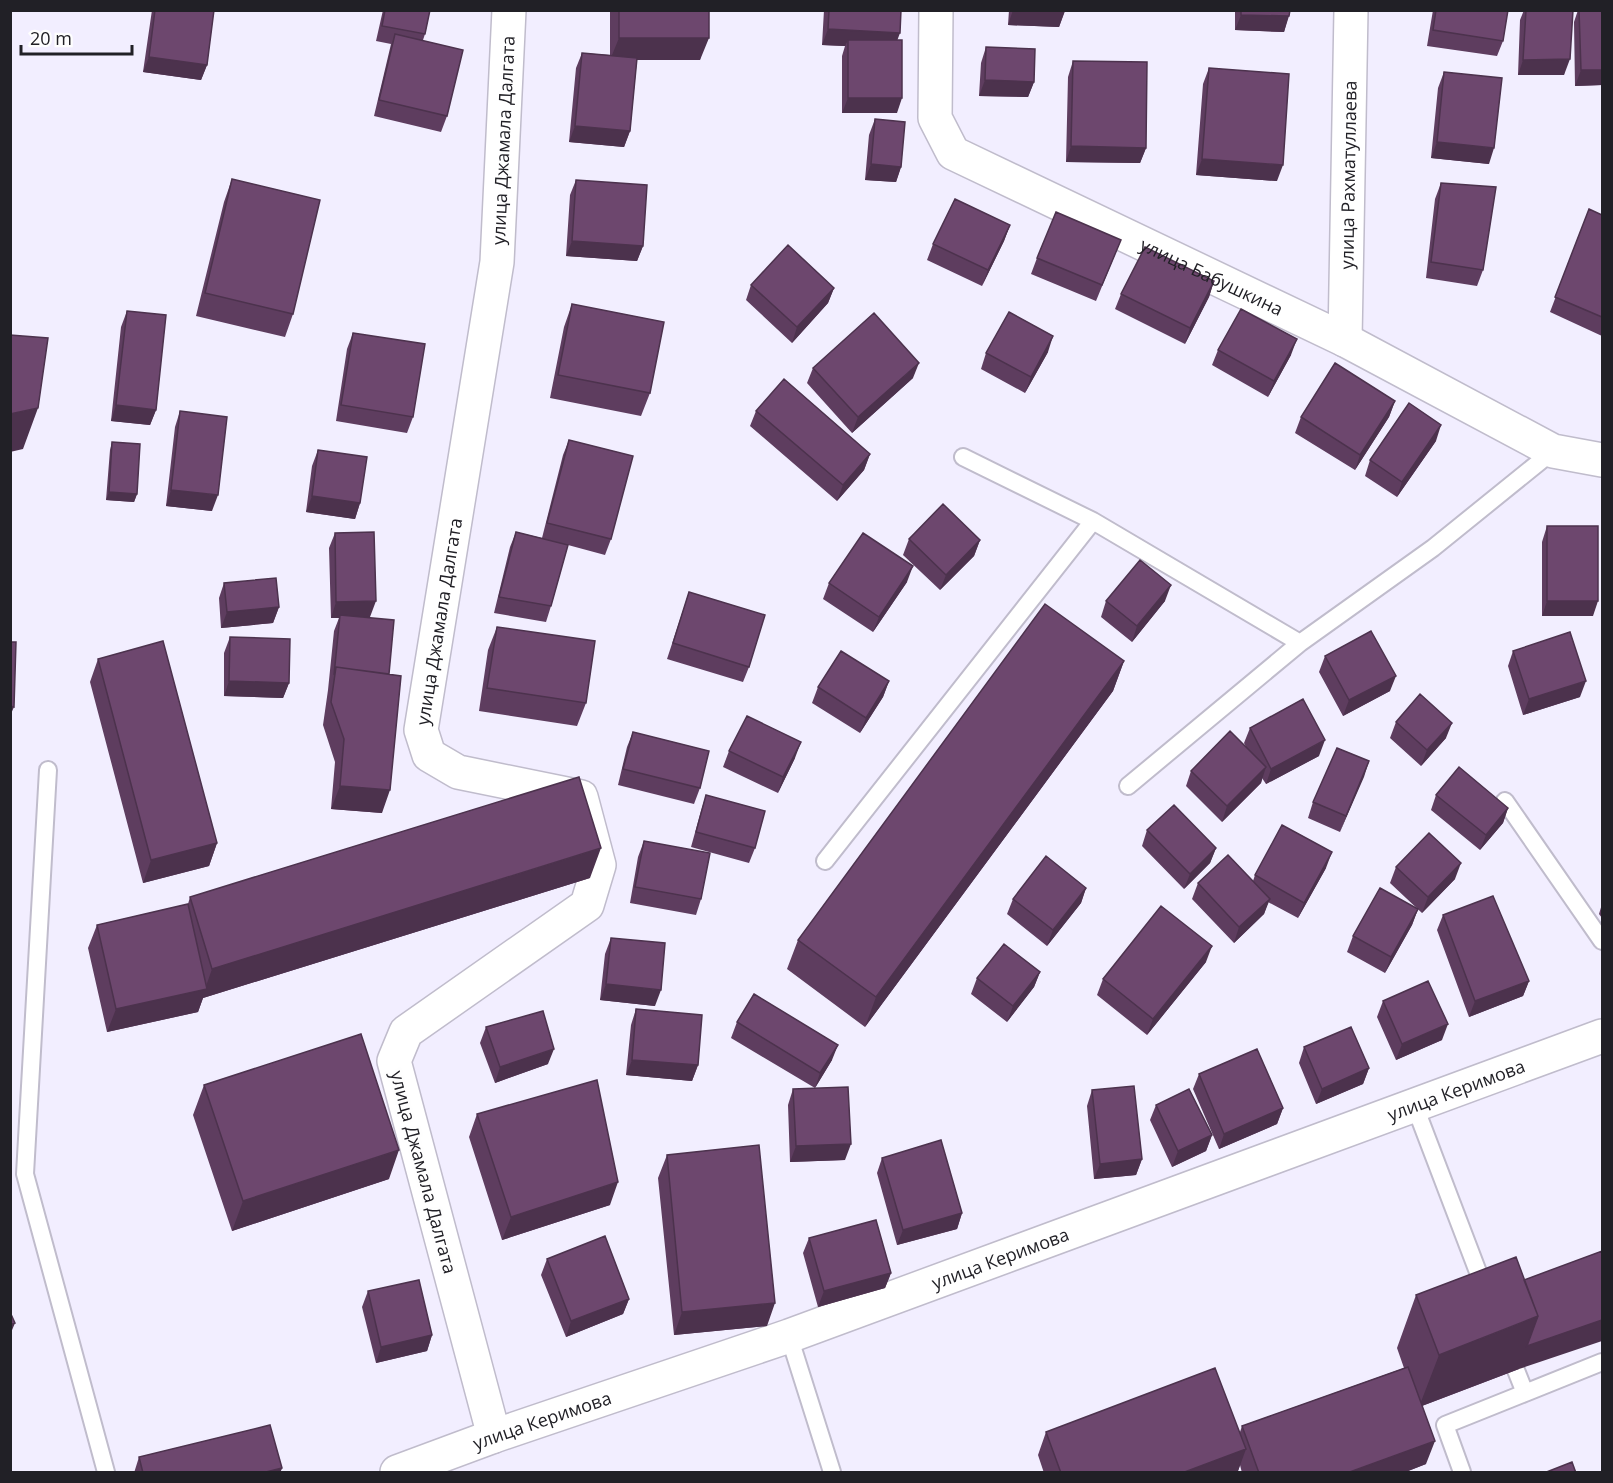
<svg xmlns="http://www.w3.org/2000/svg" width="1613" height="1483" font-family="'Open Sans',sans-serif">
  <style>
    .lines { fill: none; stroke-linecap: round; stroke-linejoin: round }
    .service-casing { stroke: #c0bccc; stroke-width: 20 }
    .minor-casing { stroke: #c0bccc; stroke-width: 36 }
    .service { stroke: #fff; stroke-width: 16 }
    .minor { stroke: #fff; stroke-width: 33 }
    .wall { fill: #5e3d5f }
    .shaded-wall { fill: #4c324d }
    .building { fill: #6d476e; stroke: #4c324d; stroke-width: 1.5 }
    .labels { text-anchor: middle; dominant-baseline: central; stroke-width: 6; stroke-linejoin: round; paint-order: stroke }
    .street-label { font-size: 18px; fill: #212026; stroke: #fefefe }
  </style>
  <rect width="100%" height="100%" fill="#f2eeff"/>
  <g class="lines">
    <g class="service-casing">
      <path id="service" d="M963,457L1093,521L1300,643L1433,548L1553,451
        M48,770L25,1174L106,1472
        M1128,786L1300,643
        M1505,801L1602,941
        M825,861L1093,521
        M1414,1104L1486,1293
        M789,1336L832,1472
        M1525,1393L1602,1362
        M1462,1472L1445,1425L1525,1393L1508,1350"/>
    </g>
    <g class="minor-casing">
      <g id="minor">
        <path id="s1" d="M936,10L935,118L953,153L1345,340L1553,451L1602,460"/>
        <path id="s2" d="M1345,340L1351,10"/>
        <path id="s3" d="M494,1436L394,1061L406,1032L587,905L599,865L581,797L458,772L429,755L421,730L497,262L509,10"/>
        <path id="s4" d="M397,1472L494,1436L789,1336L1602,1036"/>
      </g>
    </g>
    <use href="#service" class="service"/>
    <use href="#minor" class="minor"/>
  </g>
  <path class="wall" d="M152,10H214L207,65L201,80L143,72Z
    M383,10H430L425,34L423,40L447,116L441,132L374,116L391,44L376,41Z
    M610,10H709L700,60H637L630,131L624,147L569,142L576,68L582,53L610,55Z
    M824,10H901L897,40V113H842V56L845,46L822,45Z
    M1009,10H1065L1059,27L1008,25Z
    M1235,10H1290L1284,32L1235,30Z
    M1433,10H1508L1503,41L1497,56L1427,46Z
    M1524,10H1573L1564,75H1518L1520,20Z
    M1578,10H1602V85L1575,86L1574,22Z
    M986,47L1034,82L1028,97L979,96L981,63Z
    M1073,61L1146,148L1140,163L1066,162L1068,77Z
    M1209,68L1277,181L1196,175L1203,84Z
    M1444,72L1489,164L1431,158L1438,88Z
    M875,119L901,167L896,182L865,180L869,135Z
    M232,179L293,314L285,337L196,316L224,202Z
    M576,180L643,246L637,261L566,256L570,195Z
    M1441,183L1483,270L1477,286L1426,278L1435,199Z
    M1589,209L1602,215V336L1550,312Z
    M1010,225L1004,241L982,286L927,260L933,244Z
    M1121,240L1096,301L1031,274L1037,258Z
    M1214,281L1209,297L1185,344L1115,309L1121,294Z
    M751,285L834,288L828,303L792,343L746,300Z
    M572,304L650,393L641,416L550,398L564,327Z
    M127,311L156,410L150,425L111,421L121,327Z
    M353,333L413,417L407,433L336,421L347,349Z
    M1218,350L1291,355L1268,397L1212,365Z
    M1048,352L1025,393L981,369L986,353Z
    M813,368L913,378L852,433L807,383Z
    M1395,401L1389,417L1355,470L1295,433L1301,417Z
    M180,411L212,511L166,506L175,427Z
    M756,411L870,454L864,470L837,501L750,426Z
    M569,440L611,539L605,555L568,545L551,606L546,622L494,613L510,547L516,532L542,538L563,455Z
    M1436,441L1397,497L1365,476L1370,460Z
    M112,442L137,494L134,502L106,500L110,450Z
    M318,450L360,503L355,519L306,512L312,466Z
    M1547,526L1593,616H1542V542Z
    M335,533L370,617H360L389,674L382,813L331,809L335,762L323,725L328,690L334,631L339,618H331L329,548Z
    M909,539L980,540L974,556L940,590L903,555Z
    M907,582L873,632L823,599L829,583Z
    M224,583L279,607L273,623L221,628L219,598Z
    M689,592L749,667L743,682L667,659Z
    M1106,601H1165L1132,642L1101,617Z
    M497,627L586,703L577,726L479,711L488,650Z
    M230,637L289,683L283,698L224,696V653Z
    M1513,651L1580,697L1523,715L1508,666Z
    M1325,656L1390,691L1343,716L1319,672Z
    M98,659L217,843L209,866L143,883L90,682Z
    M1124,661L1113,691L865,1027L787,969L798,940Z
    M889,681L883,697L860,733L812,703L818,687Z
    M1396,722L1446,738L1421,766L1390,738Z
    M1250,728L1319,756L1266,784L1262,778L1261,783L1222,822L1186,786L1191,771L1246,747L1244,743Z
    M633,732L700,788L694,804L618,785L627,747Z
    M729,751L795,758L778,793L723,767Z
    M1369,761L1340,832L1308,818L1313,802Z
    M706,795L755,848L749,863L691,847L701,811Z
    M1436,795L1508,808L1503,823L1480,850L1431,810Z
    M1147,830L1216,848L1210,863L1184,889L1142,846Z
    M644,841L701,899L696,915L630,903L638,857Z
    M1396,867L1455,879L1422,913L1390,883Z
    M1326,868L1298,918L1268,902L1264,914L1234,943L1192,899L1198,883L1253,881L1255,875Z
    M590,878L203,998L198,1012L107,1032L88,948L97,925L188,904L190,897Z
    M1086,888L1081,903L1047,946L1007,914L1013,899Z
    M1602,904V918L1599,914Z
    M1418,909L1412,925L1385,973L1347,952L1353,936Z
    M1443,915L1529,981L1523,996L1469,1017L1437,930Z
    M611,938L655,1006L600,1000L605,954Z
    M1206,962L1147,1035L1097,995L1103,979Z
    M1040,972L1034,987L1007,1022L971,994L977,978Z
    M1383,1001L1442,1040L1396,1060L1377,1017Z
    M636,1009L698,1065L692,1081L626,1075L631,1025Z
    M737,1022L832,1060L815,1088L731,1038Z
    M486,1027L548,1064L495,1083L480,1043Z
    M1304,1047L1369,1068L1363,1084L1316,1104L1299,1063Z
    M1199,1074L1283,1108L1277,1124L1219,1149L1193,1089Z
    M204,1085L389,1179L232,1231L193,1115Z
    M793,1089L845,1160L790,1162L788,1105Z
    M1092,1090L1142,1159L1136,1175L1094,1179L1087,1106Z
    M1156,1105L1212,1135L1206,1151L1172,1167L1150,1120Z
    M477,1114L610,1205L502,1240L469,1137Z
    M667,1155L767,1326L674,1335L658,1178Z
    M882,1158L962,1213L957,1229L897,1245L877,1173Z
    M809,1238L891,1273L885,1288L818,1307L803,1253Z
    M547,1259L629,1299L623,1314L566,1337L541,1275Z
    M368,1291L432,1335L427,1351L376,1363L362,1307Z
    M1416,1295L1519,1369L1422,1406L1426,1464L1403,1473H1242L1240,1465L1238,1471L1235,1473H1044L1038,1455L1046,1432H1240L1242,1426L1404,1368L1397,1348Z
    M139,1457L282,1468L280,1473H134Z"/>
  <path class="shaded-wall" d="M1013,10H1052L1065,11L1059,27L1008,25Z
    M1241,15L1289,16L1284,32L1235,30Z
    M828,29L900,33L894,49L848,40L845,46L822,45Z
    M619,38H709L700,60H610Z
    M149,57L207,65L201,80L143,72Z
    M1570,59L1564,75H1518L1523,60Z
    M1581,70H1602V85L1575,86Z
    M985,80L1034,82L1028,97L979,96Z
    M848,98H902L897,113H842Z
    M575,126L630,131L624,147L569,142Z
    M1437,142L1494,148L1489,164L1431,158Z
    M1071,146L1146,148L1140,163L1066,162Z
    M1202,159L1283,165L1277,181L1196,175Z
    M871,164L901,167L896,182L865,180Z
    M1010,225L1004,241L982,286L988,270Z
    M572,241L643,246L637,261L566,256Z
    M1214,281L1209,297L1185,344L1190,328Z
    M834,288L828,303L792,343L797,327Z
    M1053,336L1048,352L1025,393L1031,377Z
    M1297,339L1291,355L1268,397L1274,381Z
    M919,363L913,378L852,433L858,417Z
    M1395,401L1389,417L1355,470L1360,455Z
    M116,405L156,410L150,425L111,421Z
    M38,408L23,449L10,452V414Z
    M1441,425L1436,441L1397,497L1402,482Z
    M870,454L864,470L837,501L843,485Z
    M171,490L218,495L212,511L166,506Z
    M109,492L137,494L134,502L106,500Z
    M312,496L360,503L355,519L306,512Z
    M980,540L974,556L940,590L946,575Z
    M913,566L907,582L873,632L879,617Z
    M1171,585L1165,601L1132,642L1137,626Z
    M376,601L370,617L339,618L340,615L339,618H331L336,602Z
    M1547,601H1598L1593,616H1542Z
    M279,607L273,623L221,628L227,612Z
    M1124,661L1113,691L865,1027L876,997Z
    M1396,676L1390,691L1343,716L1349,700Z
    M229,681L289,683L283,698L224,696Z
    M889,681L883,697L860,733L866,718Z
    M1586,681L1580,697L1523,715L1529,699Z
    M10,706L14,707L10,716Z
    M1452,723L1446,738L1421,766L1427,750Z
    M1325,740L1319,756L1266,784L1271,769Z
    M801,742L795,758L778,793L783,777Z
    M1369,761L1364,777L1340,832L1346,816Z
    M1266,767L1261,783L1222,822L1227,806Z
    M340,786L390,790L382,813L331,809Z
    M1508,808L1503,823L1480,850L1486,835Z
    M217,843L209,866L143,883L151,860Z
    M601,848L590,878L203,998L198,1012L107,1032L116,1009L205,989L212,969Z
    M1216,848L1210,863L1184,889L1190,874Z
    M1332,852L1326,868L1298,918L1304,903Z
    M1461,863L1455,879L1422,913L1428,897Z
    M1086,888L1081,903L1047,946L1053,930Z
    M1270,899L1264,914L1234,943L1239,927Z
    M1418,909L1412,925L1385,973L1391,957Z
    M1212,946L1206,962L1147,1035L1153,1019Z
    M1040,972L1034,987L1007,1022L1013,1006Z
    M1529,981L1523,996L1469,1017L1475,1001Z
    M606,984L661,990L655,1006L600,1000Z
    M1448,1024L1442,1040L1396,1060L1402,1044Z
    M838,1045L832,1060L815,1088L820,1073Z
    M554,1049L548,1064L495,1083L500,1067Z
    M632,1060L698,1065L692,1081L626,1075Z
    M1369,1068L1363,1084L1316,1104L1322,1089Z
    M1283,1108L1277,1124L1219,1149L1224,1134Z
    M1212,1135L1206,1151L1172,1167L1178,1151Z
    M851,1144L845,1160L790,1162L796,1146Z
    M399,1150L389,1179L232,1231L243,1201Z
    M1142,1159L1136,1175L1094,1179L1100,1164Z
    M618,1182L610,1205L502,1240L511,1217Z
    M962,1213L957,1229L897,1245L903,1230Z
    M891,1273L885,1288L818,1307L824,1291Z
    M629,1299L623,1314L566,1337L571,1321Z
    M775,1303L767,1326L674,1335L682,1312Z
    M1538,1316L1602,1320V1341L1519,1369L1419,1407L1439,1355Z
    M15,1323L10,1335V1325Z
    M432,1335L427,1351L376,1363L381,1347Z
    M1435,1441L1426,1464L1403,1473H1347Z
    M1246,1449L1238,1471L1235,1473H1182Z
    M282,1468L280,1473H262Z"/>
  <path class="building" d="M155,10H214L207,65L149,57Z
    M385,10H430L425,34L382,26Z
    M619,10H709V38H619Z
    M829,10H901L900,33L828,29Z
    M1241,10H1290L1289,16L1241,15Z
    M1436,10H1508L1503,41L1433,30Z
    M1526,10H1573L1570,59L1523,60Z
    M1579,10H1602V70H1581Z
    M395,34L463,50L447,116L379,100Z
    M848,40H902V98H848Z
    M986,47L1035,49L1034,82L985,80Z
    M582,53L637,58L630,131L575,126Z
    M1073,61L1147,62L1146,148L1071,146Z
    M1209,68L1289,74L1283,165L1202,159Z
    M1444,72L1502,78L1494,148L1437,142Z
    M875,119L905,122L901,167L871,164Z
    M232,179L320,200L293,314L205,293Z
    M576,180L647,185L643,246L572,241Z
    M1441,183L1496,187L1483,270L1431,262Z
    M955,199L1010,225L988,270L933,244Z
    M1589,209L1602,215V317L1555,297Z
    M1056,212L1121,240L1102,285L1037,258Z
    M788,245L834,288L797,327L751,285Z
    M1145,247L1214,281L1190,328L1121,294Z
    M572,304L664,322L650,393L558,375Z
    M1241,309L1297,339L1274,381L1218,350Z
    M127,311L166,315L156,410L116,405Z
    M1009,312L1053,336L1031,377L986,353Z
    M874,313L919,363L858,417L813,368Z
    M353,333L425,344L413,417L341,405Z
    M10,335L48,338L38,408L10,414Z
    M1335,363L1395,401L1360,455L1301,417Z
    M784,379L870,454L843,485L756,411Z
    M1409,403L1441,425L1402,482L1370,460Z
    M180,411L227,417L218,495L171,490Z
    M569,440L633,456L611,539L547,523Z
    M112,442L140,444L137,494L109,492Z
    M318,450L367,457L360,503L312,496Z
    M943,504L980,540L946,575L909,539Z
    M1547,526H1598V601H1547Z
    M374,532L376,601L336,602L335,533Z
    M516,532L568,545L551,606L499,597Z
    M863,533L913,566L879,617L829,583Z
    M1140,560L1171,585L1137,626L1106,601Z
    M276,578L279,607L227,612L224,583Z
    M689,592L765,615L749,667L673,643Z
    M1045,604L1124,661L876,997L798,940Z
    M340,615L394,620L389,674L336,667L334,675Z
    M497,627L595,641L586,703L487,688Z
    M1371,631L1396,676L1349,700L1325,656Z
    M1570,632L1586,681L1529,699L1513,651Z
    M230,637L290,639L289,683L229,681Z
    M163,641L217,843L151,860L98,659Z
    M10,642H16L14,707L10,706Z
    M841,651L889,681L866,718L818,687Z
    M336,667L401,676L390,790L340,786L344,739L331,702Z
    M1420,694L1452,723L1427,750L1396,722Z
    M1303,699L1325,740L1271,769L1250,728Z
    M747,716L801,742L783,777L729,751Z
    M1230,731L1266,767L1227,806L1191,771Z
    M633,732L709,751L700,788L623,769Z
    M1337,748L1369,761L1346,816L1313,802Z
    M1459,767L1508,808L1486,835L1436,795Z
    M579,777L601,848L212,969L190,897Z
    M706,795L765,811L755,848L696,832Z
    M1174,805L1216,848L1190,874L1147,830Z
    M1282,825L1332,852L1304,903L1255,875Z
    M1429,833L1461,863L1428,897L1396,867Z
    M644,841L710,853L701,899L635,887Z
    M1228,855L1270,899L1239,927L1198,883Z
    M1046,856L1086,888L1053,930L1013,899Z
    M1380,888L1418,909L1391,957L1353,936Z
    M1493,896L1529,981L1475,1001L1443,915Z
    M188,904L207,989L116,1009L97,925Z
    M1161,906L1212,946L1153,1019L1103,979Z
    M611,938L665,943L661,990L606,984Z
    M1004,944L1040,972L1013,1006L977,978Z
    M1428,981L1448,1024L1402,1044L1383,1001Z
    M754,994L838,1045L820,1073L737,1022Z
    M636,1009L702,1015L698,1065L632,1060Z
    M543,1011L554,1049L500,1067L486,1027Z
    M1351,1027L1369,1068L1322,1089L1304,1047Z
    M361,1034L399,1150L243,1201L204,1085Z
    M1257,1049L1283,1108L1224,1134L1199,1074Z
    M597,1080L618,1182L511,1217L477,1114Z
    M1134,1086L1142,1159L1100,1164L1092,1090Z
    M848,1087L851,1144L796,1146L793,1089Z
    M1189,1089L1212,1135L1178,1151L1156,1105Z
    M941,1140L962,1213L903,1230L882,1158Z
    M759,1145L775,1303L682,1312L667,1155Z
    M876,1220L891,1273L824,1291L809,1238Z
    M605,1236L629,1299L571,1321L547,1259Z
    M1602,1251V1320L1527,1346L1538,1316L1524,1280Z
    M1516,1257L1538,1316L1439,1355L1416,1295Z
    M419,1280L432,1335L381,1347L368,1291Z
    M10,1312L15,1323L10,1325Z
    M1408,1367L1435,1441L1347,1473H1259L1242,1426Z
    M1215,1368L1246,1449L1182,1473H1061L1046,1432Z
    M270,1425L282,1468L262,1473H143L139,1457Z
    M1572,1462L1576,1473H1544Z"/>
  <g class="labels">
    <g class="street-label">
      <text stroke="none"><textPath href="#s3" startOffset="1534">улица Джамала Далгата</textPath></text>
      <text stroke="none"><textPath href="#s2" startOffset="165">улица Рахматуллаева</textPath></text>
      <text stroke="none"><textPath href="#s1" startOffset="434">улица Бабушкина</textPath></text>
      <text stroke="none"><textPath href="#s3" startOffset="1048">улица Джамала Далгата</textPath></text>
      <text stroke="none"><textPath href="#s4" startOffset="1126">улица Керимова</textPath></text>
      <text transform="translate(424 1172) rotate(75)">улица Джамала Далгата</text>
      <text stroke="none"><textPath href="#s4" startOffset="640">улица Керимова</textPath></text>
      <text stroke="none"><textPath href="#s4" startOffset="154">улица Керимова</textPath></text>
    </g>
  </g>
  <rect width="1613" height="1483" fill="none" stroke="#212026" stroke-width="24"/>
  <path d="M21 45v9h111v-9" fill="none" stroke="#212026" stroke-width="3"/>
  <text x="30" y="45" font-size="18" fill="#212026" stroke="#fefefe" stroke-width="4.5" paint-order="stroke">20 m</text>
</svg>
